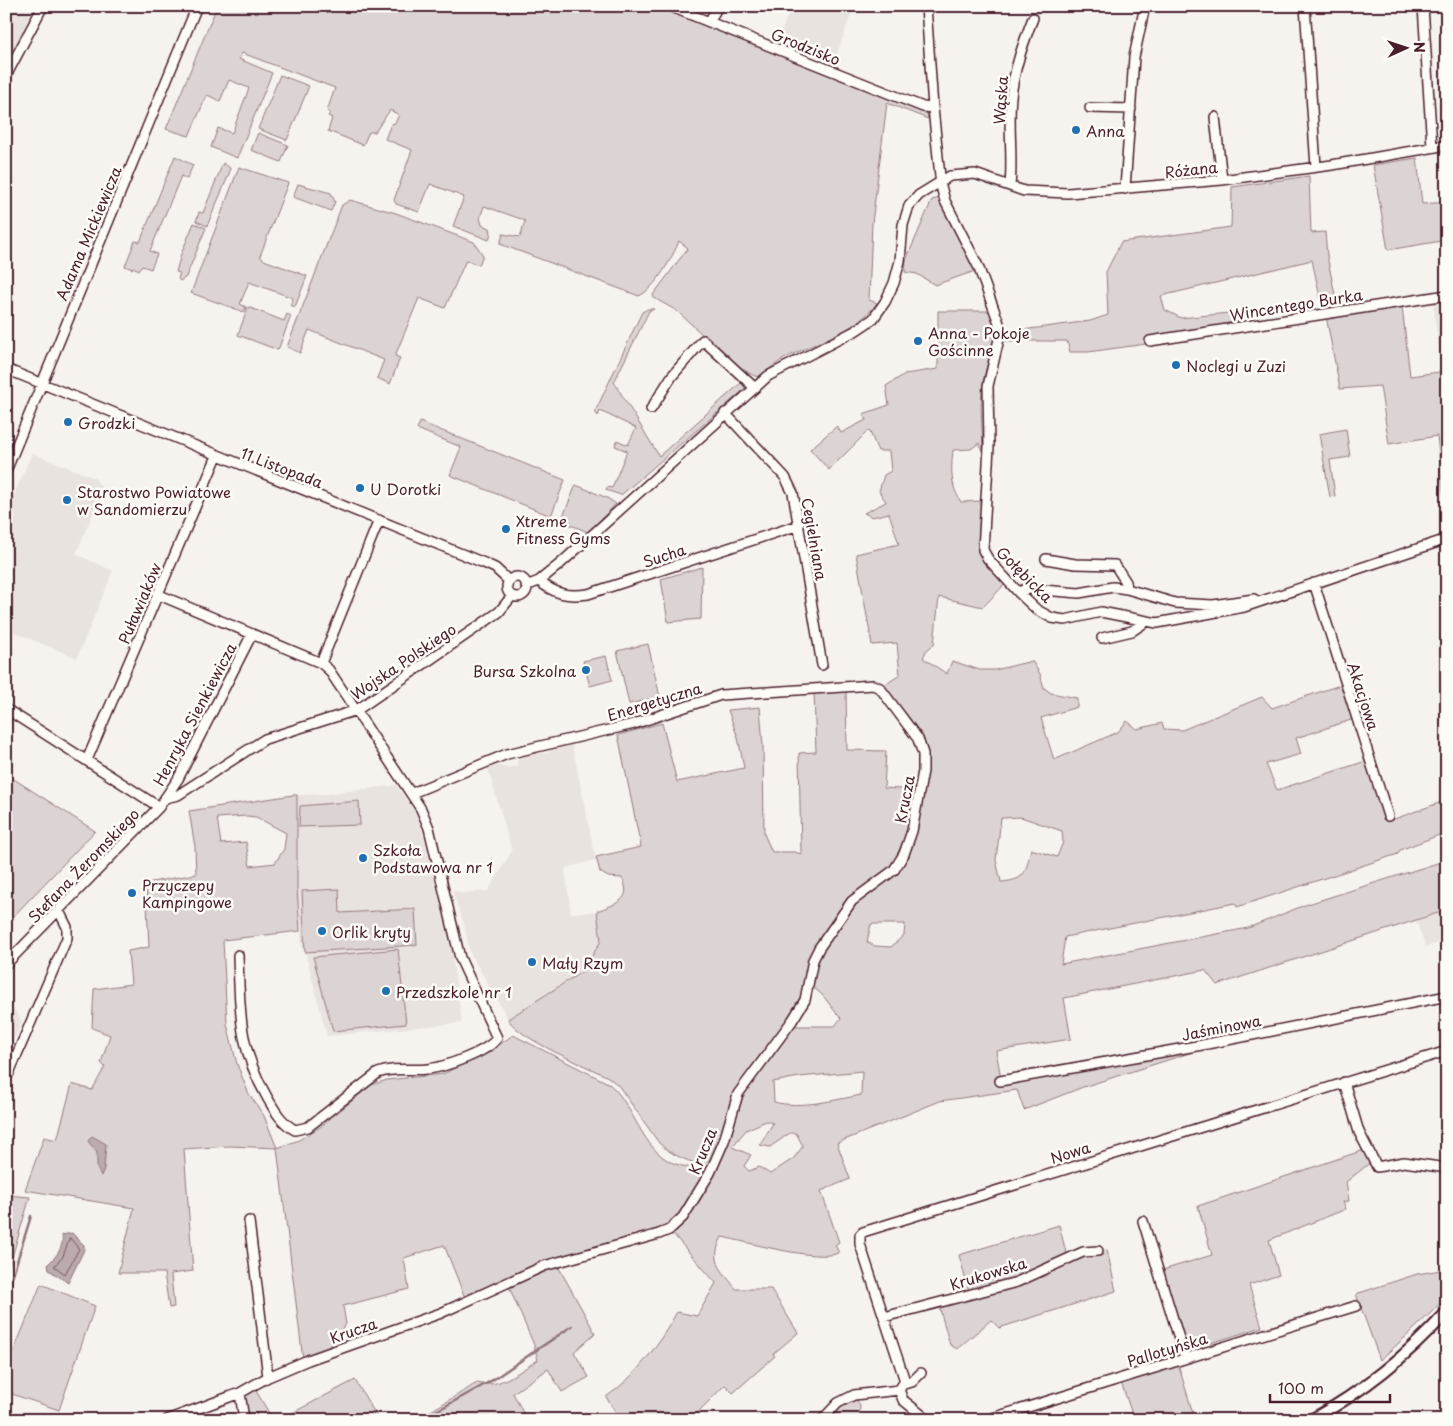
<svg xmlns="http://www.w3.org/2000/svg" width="1453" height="1426" font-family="'Playpen Sans',sans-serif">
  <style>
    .built { fill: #e9e3e0 }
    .green { fill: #dcd4d2; stroke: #937a7e; fill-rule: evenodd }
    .water { fill: #bbabac; stroke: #8e7378 }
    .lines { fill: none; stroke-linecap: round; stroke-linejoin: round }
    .shore { stroke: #77575f; stroke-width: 1 }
    .stream { stroke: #8e7378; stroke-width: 2.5 }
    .minor-casing { stroke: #4a1f2b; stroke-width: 12 }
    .major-casing { stroke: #4a1f2b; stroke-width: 14 }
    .minor { stroke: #fdfcf7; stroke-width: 9 }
    .major { stroke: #fdfcf7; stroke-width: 10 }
    .poi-dot { fill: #1f6fb2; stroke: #fdfcf7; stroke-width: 2 }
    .labels { text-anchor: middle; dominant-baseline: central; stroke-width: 5; stroke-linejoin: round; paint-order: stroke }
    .street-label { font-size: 15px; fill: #4a1f2b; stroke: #fdfcf7 }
    .poi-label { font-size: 15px; fill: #4a1f2b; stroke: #fdfcf7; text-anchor: start }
  </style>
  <rect width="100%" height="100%" fill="#f6f3ef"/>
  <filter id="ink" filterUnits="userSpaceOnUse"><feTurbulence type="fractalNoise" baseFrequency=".02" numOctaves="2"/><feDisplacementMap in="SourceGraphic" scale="10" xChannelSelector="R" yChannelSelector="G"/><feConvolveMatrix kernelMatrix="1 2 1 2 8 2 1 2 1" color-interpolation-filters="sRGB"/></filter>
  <g filter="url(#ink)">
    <path class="built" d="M6,6H37L14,55L6,53Z
      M791,6H854L834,63L778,41Z
      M1447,299V371H1441L1433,300Z
      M32,453L95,478L103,489L76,554L113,571L77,658L6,629V513Z
      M572,744L596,860L565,868L571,913L597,911L601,941L583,971L508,1019L470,953L464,925L452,890L461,893L488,891L512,851L488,769L498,765L506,768L517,766V760L526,754L546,753L550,752L551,749Z
      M396,785L416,813L421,826L450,942L462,1023L327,1036L305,952L302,949L297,889V795L326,794Z
      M1447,910V940L1426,947L1416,921Z
      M6,995L22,1022L6,1056Z"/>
    <path class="green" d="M217,6H660L927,113L928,119L887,103L872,223L869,300L877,303C855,333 816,341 784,359C775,364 767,371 758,377C750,375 741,367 732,362L677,311L654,298L653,295L688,248L679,241C673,257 655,289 639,296L500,244L503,234L520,237L525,221L521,219L484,206L480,218L482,225L490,228L491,233L489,240L453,226L464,197L430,184L419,212L396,204L394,200L412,150L385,139L391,124L395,123L399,115L390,110L375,132H369L363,145L328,131L332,118L328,116L330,113L327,111L335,88L242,53L239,59L272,73L237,158L211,147L218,128L232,133L249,88L229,80L220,101L207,95L189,136L166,129Z
      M280,75L309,86L287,140L258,129Z
      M258,133L288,145L281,162L251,150Z
      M175,156L193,165L187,179L181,176L150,251L157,254L151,269L142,266L139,270L133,267L132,269L125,266L135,241L140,242Z
      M1417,158L1422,204L1447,202V240L1388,250L1373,165Z
      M223,163L230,168L229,174L207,226L196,221L199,212L203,213Z
      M239,167L288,183L260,256L264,260L307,276L295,307L290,305L293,298L249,282L240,304L246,307L244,312L191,293Z
      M1309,176L1311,233L1325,232L1327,256L1338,309L1323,311L1312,260L1161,296L1165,310L1181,318L1238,312L1240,324L1146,338V344L1088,352H1070L1067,341H1006L1007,332L1090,321L1108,315L1106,272L1121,242L1231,227L1232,187Z
      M298,184L331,193L335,202L331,211L293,197Z
      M940,198L975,271L935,285L917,274L905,272L906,260L932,200Z
      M350,200L396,213L474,242L483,255L479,265L466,260L445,308L419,298L395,356L400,358L390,384L377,378L384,360L309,330L300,353L287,347L342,205Z
      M194,223L206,228L186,277L180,281L178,279L180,273L176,272L181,254Z
      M1402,306L1410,376L1447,371V527L1437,436L1389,444L1380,386L1340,389L1326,316Z
      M248,307L284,321L287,314L291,316L278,350L238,335Z
      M648,309H654L649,311L614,382L659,456L742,382L745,389L621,495L606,490L607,487L612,488L627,451L615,446L617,440L628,445L636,428L600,411L598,416L595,412L642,312Z
      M938,311H991C1000,342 988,353 983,383C979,406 983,431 983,454L979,443L971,449L953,450C951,469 950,485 961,502L982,501C977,548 973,547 1005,584L983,607L939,597L934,644L926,651L923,658L947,674L952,661L980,670H995L1032,661L1040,674L1044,688L1051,693L1077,698V707L1041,718L1054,760L1118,732L1127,721L1137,729L1162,723L1164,729L1182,730L1262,697L1272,708L1343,684L1354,719L1296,738L1301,754L1266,764L1277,790L1366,761L1386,822L1447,800V832L1400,850L1398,854L1237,907L1235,903L1065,937L1061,964L1248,928L1305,905L1447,860V910L1217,985L1205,970L1064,998L1071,1039L996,1051L1001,1078L1194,1043L1196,1051L1083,1087L1024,1110L1017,1090L940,1101L837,1143L850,1179L821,1191L839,1242L835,1245L839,1253C816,1262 748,1242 722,1237C709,1261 722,1270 736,1289H771L798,1333L773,1354L775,1356L733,1393L725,1385L690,1420H621L606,1397C637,1376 659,1344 677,1312L697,1316L716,1283L672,1233L690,1209L740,1098L792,1026H835L841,1018C830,1008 825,993 811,987L815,960L853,903L894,875L926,773C931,734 906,715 883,686L900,675L897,643L872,645L856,554L899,544L889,513L872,517L864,513L886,502L879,491L884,475L891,471L889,451H878L869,430L829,470L810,449L837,426L841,433L866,420L863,414L889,405L886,386L905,374L938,369ZM1021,817L1062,831L1063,842L1057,857L1031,849C1025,872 1027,880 1001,882L996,860L1001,818ZM871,924H905L904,935L891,947L875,946L867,942ZM862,1071L861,1095C835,1100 799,1109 774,1102L773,1082L799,1077ZM766,1121L773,1123L760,1145L770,1147L790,1133H796L803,1146L794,1158L770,1174L759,1167L749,1171L744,1166L751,1155L732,1147L746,1130Z
      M420,422L565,480L551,516L450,475L461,447L417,429Z
      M1346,429L1350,457L1330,460L1335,496L1330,497L1319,434Z
      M576,485L607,498L616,504L588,532L561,521Z
      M702,567L701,619L668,622L661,579Z
      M648,644L660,697L629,704L617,651Z
      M606,656L612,680L590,686L583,661Z
      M846,689L847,750L886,751L884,788L915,790L909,829L894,861L883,874L860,890L823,937L801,1005L757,1063L708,1168C689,1160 676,1159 659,1143L618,1085L608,1077C585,1065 520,1040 508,1019L583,971L601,941L597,911C614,904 634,901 622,878L608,877L600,872L596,857L641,847L618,735L662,723L677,782L744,768L738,738L728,710L760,707L763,745L764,834L772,852H795L801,854L799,753L816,752L814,691Z
      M6,774L95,831L6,924Z
      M293,795H297V889L300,931L223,940L227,1024L237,1064L248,1092L264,1116L277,1148L299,1140L320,1127L371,1085L387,1080L443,1074L493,1049L513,1035L608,1083C633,1103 639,1142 667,1160C678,1167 695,1167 707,1173L682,1211L665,1229L584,1251L466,1300L444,1245L404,1258L409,1289L343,1306L346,1324C330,1346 329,1351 303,1360L277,1148L229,1146L184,1149L193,1271L171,1274L174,1307L169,1308L164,1273H118L134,1208L25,1190L44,1137L57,1140L72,1084L92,1090L105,1067L101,1063L110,1035L92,1028L94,989L131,984L128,951L149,947L146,883L196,874L195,847L189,811ZM247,816L256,817L286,833L284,849L275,863L250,866L246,842L221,844L217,818Z
      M359,801L360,825L299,827L300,806Z
      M339,889L340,913L415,909L417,945L305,952L302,891Z
      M398,949L406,1024L333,1031L313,957Z
      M1364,1150L1371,1162L1346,1182L1349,1201L1343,1202L1346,1209L1269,1240L1279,1275L1249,1285L1262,1327L1188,1350L1163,1270L1212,1255L1198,1206Z
      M6,1195L30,1197L6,1277Z
      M1059,1225L1067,1256L1019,1277L969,1292L959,1255Z
      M1107,1250L1116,1291L999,1328L991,1320L957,1349L950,1345L939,1306L1083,1255Z
      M558,1266L595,1333L574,1352L589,1377L562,1392L548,1369L513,1393L527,1420H416L477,1383C500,1389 519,1371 538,1360L534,1345L509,1287Z
      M1447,1269V1297L1411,1332L1380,1360L1356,1294L1417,1274Z
      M41,1284L95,1306L59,1410L6,1392V1370Z
      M1178,1364L1195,1420H1134L1121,1382Z
      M355,1380L379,1420H279Z
      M255,1389L273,1420H246L245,1396Z
      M856,1399L860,1406L859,1420H828L845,1404Z"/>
    <path class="water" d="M92,1136L106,1144L104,1169L101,1176L97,1168V1153L88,1141Z
      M72,1233L84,1245V1250L68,1283L49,1270L48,1264C57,1256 64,1247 62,1235Z"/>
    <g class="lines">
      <path class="shore" d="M70,1238L79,1249L65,1274L54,1266L62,1258Z"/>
      <path class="stream" d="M6,1297L31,1216
        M6,1343L12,1349
        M420,1420L491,1381L572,1326"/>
      <g class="minor-casing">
        <path id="minor" d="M669,6L923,107L933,108
          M926,6L933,108L941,186L945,201L978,266L999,323V339L988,386L989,447L983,550L988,559L1019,593L1037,610L1052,618L1065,620L1101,612L1157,623L1244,607L1447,539
          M1305,6L1316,167
          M1423,6L1432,147
          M709,22L718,6
          M6,76L43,6
          M1090,108L1131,109
          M1215,117L1222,180
          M1010,186C1013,156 1008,127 1011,97C1014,69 1023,44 1033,18
          M1125,189L1134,57L1145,6
          M1150,341L1447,295
          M6,369L484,563L495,568L509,581
          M651,409L672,376L703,340L755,388
          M725,413L785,477L793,493L822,665
          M6,471L197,6
          M1046,559L1075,564L1115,565L1126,582L1127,589
          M507 587a10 10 0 1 1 20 0a10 10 0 1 1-20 0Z
          M539,581C555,594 567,597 588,594L799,525
          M1314,583L1388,816
          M526,586L539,581L560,564L768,376L855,331L873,319L885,302L894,283L900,261L903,225L909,206L919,195L950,176L975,174L1024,191L1068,193L1222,180L1332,165L1447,145
          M1019,593L1023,590L1030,589L1079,593L1113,587L1127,589L1175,603L1213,605L1254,599
          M157,594L321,663L329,670L421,809L429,828L460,958L497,1038C488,1052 445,1067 428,1069C411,1071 394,1067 378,1073L308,1127L295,1130C282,1123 275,1111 268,1099C238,1047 240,1012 238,955
          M1102,638L1132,631L1147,621
          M321,663L379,520
          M6,709L159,807
          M87,760L217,456
          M165,798L178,795L265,739L357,710L499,612L512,596
          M6,964L159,807L178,779L252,634
          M6,1080L67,938V927L59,911
          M1000,1081L1202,1045L1447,996
          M1344,1082L1359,1132L1377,1167L1404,1162L1447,1168
          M249,1221L268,1377
          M1143,1221L1185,1358
          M884,1317L1017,1282L1083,1252L1098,1251
          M904,1384L912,1382L921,1373
          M899,1390L905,1381L860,1244V1235L863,1232L1447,1051
          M240,1393L244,1420
          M167,1420L240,1393L268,1377L308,1360L441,1313L544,1266L659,1234L669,1230L683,1217L710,1173L724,1141L738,1094L792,1021L805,1000L813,960L819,948L852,901L894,870L904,854L912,831L923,771V754L918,739L880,688L873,685L721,695L634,724L507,754L412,793
          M822,1420L838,1403L854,1395L899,1390L903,1400L928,1420
          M986,1420L1356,1306"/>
      </g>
      <g class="major-casing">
        <path id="major" d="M1311,1420C1362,1392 1408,1355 1447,1312"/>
      </g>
      <use href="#minor" class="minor"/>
      <use href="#major" class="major"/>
    </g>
  </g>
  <g class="poi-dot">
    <circle cx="1076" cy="130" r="5"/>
    <circle cx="918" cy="341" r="5"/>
    <circle cx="1176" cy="365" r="5"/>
    <circle cx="68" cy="422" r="5"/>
    <circle cx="360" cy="488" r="5"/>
    <circle cx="67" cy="500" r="5"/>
    <circle cx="506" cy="529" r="5"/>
    <circle cx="586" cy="670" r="5"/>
    <circle cx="363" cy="858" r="5"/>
    <circle cx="132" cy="893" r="5"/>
    <circle cx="322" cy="931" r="5"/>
    <circle cx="532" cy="962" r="5"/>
    <circle cx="386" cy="991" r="5"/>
  </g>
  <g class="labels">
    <g class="street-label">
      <text transform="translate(806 46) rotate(22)">Grodzisko</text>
      <text transform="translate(1000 100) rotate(-86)">Wąska</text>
      <text transform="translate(1191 169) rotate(-6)">Różana</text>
      <text transform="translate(88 233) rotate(-67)">Adama Mickiewicza</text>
      <text transform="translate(1296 304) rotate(-9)">Wincentego Burka</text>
      <text transform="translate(282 467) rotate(21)">11 Listopada</text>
      <text transform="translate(815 539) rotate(80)">Cegielniana</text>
      <text transform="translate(664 555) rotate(-18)">Sucha</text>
      <text transform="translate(1025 574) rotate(45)">Gołębicka</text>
      <text transform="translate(139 603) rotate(-67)">Puławiaków</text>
      <text transform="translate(403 661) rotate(-34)">Wojska Polskiego</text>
      <text transform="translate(1364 696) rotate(72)">Akacjowa</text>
      <text transform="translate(654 701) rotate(-17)">Energetyczna</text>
      <text transform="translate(194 714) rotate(-62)">Henryka Sienkiewicza</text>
      <text transform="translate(904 799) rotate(-79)">Krucza</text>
      <text transform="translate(83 865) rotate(-46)">Stefana Żeromskiego</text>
      <text transform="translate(1221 1027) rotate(-11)">Jaśminowa</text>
      <text transform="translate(702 1151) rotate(-67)">Krucza</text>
      <text transform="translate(1070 1152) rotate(-17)">Nowa</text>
      <text transform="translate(988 1273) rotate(-17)">Krukowska</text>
      <text transform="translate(353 1330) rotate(-19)">Krucza</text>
      <text transform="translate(1167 1349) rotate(-17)">Pallotyńska</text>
    </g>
    <g class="poi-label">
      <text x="1086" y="130">Anna</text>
      <text x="928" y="332">Anna - Pokoje<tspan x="928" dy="17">Gościnne</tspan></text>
      <text x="1186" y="365">Noclegi u Zuzi</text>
      <text x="78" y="422">Grodzki</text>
      <text x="370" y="488">U Dorotki</text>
      <text x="77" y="491">Starostwo Powiatowe<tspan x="77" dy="17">w Sandomierzu</tspan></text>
      <text x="516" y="520">Xtreme<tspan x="516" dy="17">Fitness Gyms</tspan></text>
      <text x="576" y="670" text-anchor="end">Bursa Szkolna</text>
      <text x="373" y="849">Szkoła<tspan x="373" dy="17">Podstawowa nr 1</tspan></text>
      <text x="142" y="884">Przyczepy<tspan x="142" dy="17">Kampingowe</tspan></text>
      <text x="332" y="931">Orlik kryty</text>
      <text x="542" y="962">Mały Rzym</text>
      <text x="396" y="991">Przedszkole nr 1</text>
    </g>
  </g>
  <rect width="1453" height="1426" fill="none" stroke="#fdfcf7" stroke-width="25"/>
  <rect x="12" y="12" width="1428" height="1401" fill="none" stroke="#4a1f2b" stroke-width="2" filter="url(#ink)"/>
  <g transform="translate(1406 48) rotate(87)" stroke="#fdfcf7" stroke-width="4" paint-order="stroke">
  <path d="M0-4L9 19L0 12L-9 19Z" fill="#4a1f2b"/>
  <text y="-8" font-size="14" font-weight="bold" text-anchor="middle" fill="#4a1f2b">N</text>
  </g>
  <path d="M1270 1394v8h120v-8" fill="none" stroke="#4a1f2b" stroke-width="2.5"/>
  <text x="1278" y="1394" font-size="15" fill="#4a1f2b" stroke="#fdfcf7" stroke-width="4" paint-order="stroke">100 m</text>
</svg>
